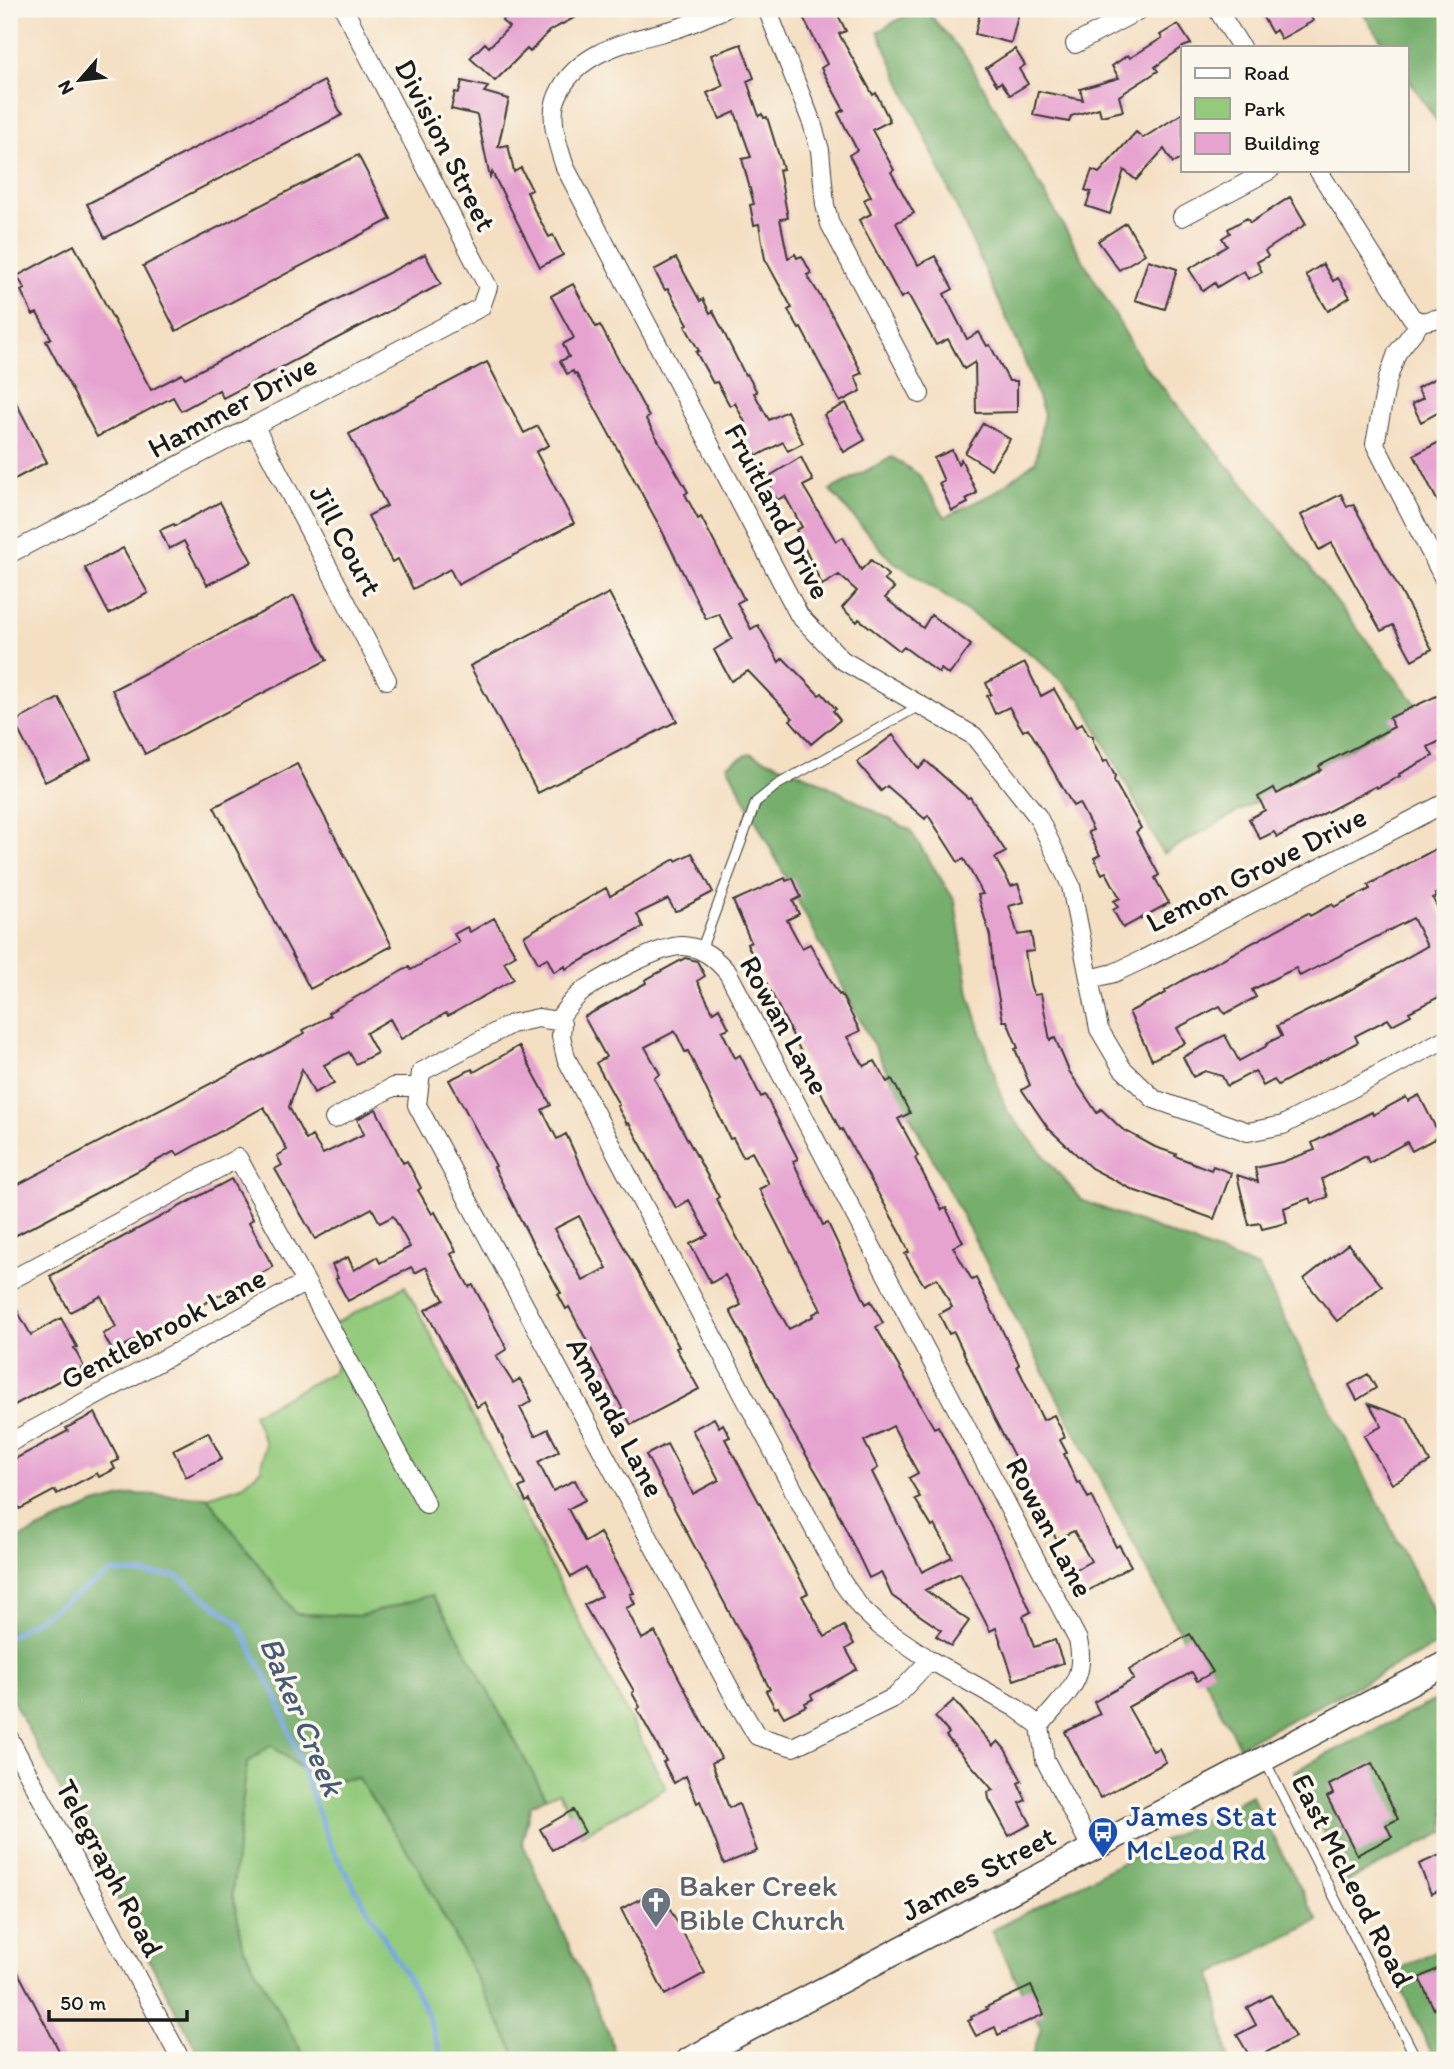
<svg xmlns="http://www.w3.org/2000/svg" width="1454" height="2069" font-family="Itim,sans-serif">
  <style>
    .green { fill: #93ca7c; stroke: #58734c; stroke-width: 2 }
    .forest { fill: #76ae6c; stroke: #496544; stroke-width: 2 }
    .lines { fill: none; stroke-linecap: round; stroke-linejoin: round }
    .stream { stroke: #79a7e2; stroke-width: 5 }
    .building { fill: #e6a3d0; fill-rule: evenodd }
    .lane-casing { stroke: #3c3935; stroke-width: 11 }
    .street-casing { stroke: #3c3935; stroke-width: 20 }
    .secondary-casing { stroke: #3c3935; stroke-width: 27 }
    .lane { stroke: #fff; stroke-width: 9 }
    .street { stroke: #fff; stroke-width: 18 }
    .secondary { stroke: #fff; stroke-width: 24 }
    .labels { text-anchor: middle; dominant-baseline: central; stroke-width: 7; stroke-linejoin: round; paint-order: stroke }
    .street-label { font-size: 30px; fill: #1c1c1c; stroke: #fbf7ec }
    .transit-label { font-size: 30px; fill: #164399; stroke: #fbf7ec; text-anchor: start }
    .worship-label { font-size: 30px; fill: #5b616d; stroke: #fbf7ec; text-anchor: start }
    .water-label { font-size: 32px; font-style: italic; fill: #465b75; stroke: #fbf7ec }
  </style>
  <rect width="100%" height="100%" fill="#fbf7ec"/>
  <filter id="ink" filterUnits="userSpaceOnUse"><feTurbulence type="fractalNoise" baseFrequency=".0143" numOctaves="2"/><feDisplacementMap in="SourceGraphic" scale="14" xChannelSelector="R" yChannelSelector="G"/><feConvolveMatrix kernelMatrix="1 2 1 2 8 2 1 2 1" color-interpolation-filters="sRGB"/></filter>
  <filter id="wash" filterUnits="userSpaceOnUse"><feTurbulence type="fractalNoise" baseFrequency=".00686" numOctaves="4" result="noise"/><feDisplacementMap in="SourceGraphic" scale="28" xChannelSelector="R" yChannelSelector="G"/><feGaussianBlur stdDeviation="1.57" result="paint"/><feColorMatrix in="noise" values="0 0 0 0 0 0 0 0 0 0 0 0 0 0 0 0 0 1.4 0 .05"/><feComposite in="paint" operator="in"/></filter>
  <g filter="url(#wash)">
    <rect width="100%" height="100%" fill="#f4dfc3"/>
    <path class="green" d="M405,1286L666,1788L581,1835L559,1792L546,1798L453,1627L432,1595L360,1616L296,1614L207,1497L242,1486L261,1469L265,1443L253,1414L335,1371L336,1323Z
      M271,1745L317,1781L358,1778L418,1867L519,2060H306L244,1949L232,1892L247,1763Z"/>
    <path class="forest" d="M916,9H925L966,57L1143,364L1259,503L1420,709L1163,854L1081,699L1035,657L890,559L830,490L892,457L919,475L945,517L994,493L1036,461L1044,414L1020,348L878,32Z
      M1360,9H1445V133L1407,77V47H1386Z
      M750,753L815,779L910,830L955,901L969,994L1006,1110L1081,1200L1259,1268L1445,1634V1641L1239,1746L727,765Z
      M134,1494L207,1497L296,1614L360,1616L432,1595L453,1627L546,1798L531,1805L522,1842L610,2036L616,2060H519L418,1867L358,1778L317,1781L271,1745L247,1763L232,1892L244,1949L306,2060H202L9,1693V1543L95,1504Z
      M1445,1695V1832L1347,1882L1294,1771Z
      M1251,1795L1318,1921L1212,1974L1229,2060H1031L1041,2028L991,1931Z
      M1445,1946V2060H1435L1393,1972Z"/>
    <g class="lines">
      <path class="stream" d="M9,1637L112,1572L177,1576L238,1623L278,1700L330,1845L424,2006L443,2060"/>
    </g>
    <g id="blocks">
      <path class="building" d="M514,9H591L549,31L530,52L527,49L495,81L470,58L485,43L489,47L509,27L502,21Z
        M809,9H835L846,31L839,34L873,95L876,93L890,121L872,130L894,170L891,172L914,213L896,223L918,265L935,256L953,289L944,294L967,339L979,332L987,346L990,345L1009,381H1017V412L976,413L975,362L964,369L948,339L936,345L908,294L901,298L871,242L859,220L871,214L864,200L871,196L849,155L857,150L838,113L844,110L821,68L827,64L801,13Z
        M981,9H1005L1019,12L1011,43L975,34Z
        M1270,9H1307L1313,21L1281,39L1276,30L1272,33L1261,14Z
        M1178,24L1191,44L1183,47L1155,67L1158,71L1119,96L1123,111L1101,116L1099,108L1071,116L1069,122L1033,115L1038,91L1083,100L1080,89L1119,78L1112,66L1128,55L1130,58L1162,38L1160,35Z
        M741,44L754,78L747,81L759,116L762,114L764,118L767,117L783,169L779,170L788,218L780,219L788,258L795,254L797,258L802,256L811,273L807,275L832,315L862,373L855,376L861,391L840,402L801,328L799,329L788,310L792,308L765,259L759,224L754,225L750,205L754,204L742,159L751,157L735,112L720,119L707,93L723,86L711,55Z
        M1015,49L1025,65L1019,69L1028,84L1010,95L1001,82L997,85L986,68Z
        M324,81L342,115L105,238L87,204Z
        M462,81L488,87L484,92L509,99L498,147L508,145L514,172L521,168L532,190L527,192L534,209L549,237L553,235L563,255L540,267L492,172L490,177L489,173L477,115L451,109L455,92L459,93Z
        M1183,113V158L1173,163L1164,149L1136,180L1124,170L1110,214L1086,206L1091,192L1085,190L1092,170L1099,173L1136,132L1143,138Z
        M358,155L391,219L176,331L143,266Z
        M1290,197L1306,224L1265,251L1268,256L1257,262L1262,272L1248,279L1244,271L1217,287L1215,283L1203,291L1189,269L1227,246L1222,238L1230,233L1228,229L1247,218L1250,223Z
        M1126,223L1145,254L1119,270L1098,241Z
        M74,245L151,390L182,374L185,378L425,254L441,284L223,398L219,390L181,411L173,397L97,437L46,341L51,338L37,313L33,315L21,291L25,289L17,276Z
        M676,258L700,301L703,299L710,313L713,311L745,375L747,374L757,392L754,393L769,420L787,411L803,443L788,451L783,442L757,456L754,450L751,452L742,434L749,430L735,403L730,406L717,382L713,383L696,352L699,351L685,326L688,324L668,289L665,290L654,270Z
        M1148,260L1177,269L1165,309L1135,300Z
        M1323,264L1333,281L1338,278L1350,297L1328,311L1306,275Z
        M573,284L596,327L600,325L649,417L646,419L688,492L685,494L698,519L701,517L744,599L737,603L751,629L758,625L779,662L783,658L819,695L822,693L836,709L833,711L840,720L811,744L790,720L793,718L748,671L731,681L714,650L732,639L719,614L706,619L660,527L576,373L574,374L573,371L567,374L560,361L569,357L563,344L574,338L551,296Z
        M487,362L524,433L538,426L549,445L536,452L574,523L458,585L450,569L413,589L398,559L392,562L368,516L387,506L349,434Z
        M1445,373V409L1421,422L1412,404L1423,398L1417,388Z
        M9,389L47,462L9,482Z
        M846,403L865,440L844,452L824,415Z
        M983,423L1010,439L991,469L965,453Z
        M1445,439V516L1414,455Z
        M952,450L958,464L961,459L977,493L966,499L968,503L952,511L939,483L944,481L934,458Z
        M801,457L813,481L803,486L836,541L843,537L861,570L871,560L888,575L884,580L894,588L885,598L923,628L931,615L971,645L949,675L941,669L939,673L904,647L900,651L859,619L857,622L842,608L857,591L839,575L822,585L796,530L802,527L785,496L777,500L767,482L770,480L768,477Z
        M1341,494L1347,507L1353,504L1432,649L1412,660L1393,625L1381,631L1332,543L1319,550L1301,515Z
        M220,502L252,562L207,585L184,541L169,549L160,530L174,524L175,526Z
        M123,548L148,593L109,614L85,568Z
        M609,593L677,721L538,793L470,666Z
        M294,596L327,660L145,754L112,690Z
        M1025,663L1041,696L1054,689L1076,727L1082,723L1088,735L1093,736V742L1104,762L1107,760L1115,776L1114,781L1141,828L1136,832L1159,875L1155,878L1169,903L1123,928L1113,910L1118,907L1114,901L1120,898L1106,872L1102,874L1094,858L1100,855L1088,832L1093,830L1079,803L1073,806L1036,741L1028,728L1023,731L1009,707L995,714L987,696L991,694L986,683Z
        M1445,692V731L1439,734L1442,740L1428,747L1433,756L1399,774L1400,776L1377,788L1376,786L1302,825L1277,837L1274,832L1260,839L1249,819L1265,810L1258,797L1274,788L1277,794L1321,770L1319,766L1394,727L1389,718Z
        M59,698L91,759L45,782L14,722Z
        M893,735L919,769L926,761L968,798L970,797L1006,852L995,858L1011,886L1018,884L1024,902L1009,906L1018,935L1031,933L1034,951L1025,952L1030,985L1034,995L1041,994L1050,1040L1055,1038L1069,1071L1097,1113L1101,1109L1122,1129L1155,1147L1176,1154L1175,1156L1211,1170L1213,1166L1231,1173L1214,1219L1133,1190L1091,1168L1048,1128L1022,1090L1030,1085L1015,1049L1018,1048L1007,1021H1003L993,969L990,936L978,895L983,894L964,859L958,862L928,815L925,819L887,786L881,791L857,762Z
        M297,764L392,946L310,989L214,807Z
        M1445,844V888L1435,894L1437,897L1433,899L1445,922V994L1409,1012L1411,1015L1392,1025L1388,1019L1355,1036L1358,1042L1278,1085L1274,1080L1263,1086L1255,1071L1227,1086L1222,1076L1205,1071L1193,1077L1183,1057L1225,1035L1239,1061L1265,1047L1269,1042L1282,1036L1277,1026L1348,991L1427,946L1413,918L1300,976L1296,968L1277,977L1252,990L1256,997L1225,1014L1220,1006L1177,1028L1185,1043L1152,1060L1129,1012L1166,993L1165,991L1185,979L1308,913L1310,916L1332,904L1334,907L1370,889L1368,885Z
        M692,853L713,892L679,910L675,911L668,899L637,914L643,927L566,969L565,966L554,972L547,958L538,963L524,936L606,888L610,896L675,859L676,861Z
        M785,878L786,881L793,878L801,897L793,901L799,914L787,920L802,948L810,944L839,995L841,994L860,1031L847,1037L864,1066L875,1061L887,1082L892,1079L910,1113L898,1119L918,1156L915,1158L942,1210L946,1208L963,1242L953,1247L972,1280L976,1278L1019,1364L1017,1366L1043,1420L1054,1415L1065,1437L1060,1440L1067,1453L1064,1454L1077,1483L1080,1482L1088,1498L1092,1496L1116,1547L1119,1545L1131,1566L1086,1592L1073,1571L1091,1561L1074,1531L1056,1539L1018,1459L1016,1460L994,1418L954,1332L949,1334L939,1314L952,1307L937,1278L924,1285L912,1266L905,1254L909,1252L900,1232L842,1129L840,1130L747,944L751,942L733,901Z
        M494,918L516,955L504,962L514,979L448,1016L446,1013L401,1039L390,1019L366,1033L377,1053L356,1064L349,1052L324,1065L334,1083L314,1093L302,1069L289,1107L306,1140L312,1136L323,1154L364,1134L357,1119L376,1109L403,1163L407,1161L421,1188L418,1190L432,1214L435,1212L456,1251L451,1254L469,1287L473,1285L507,1349L496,1356L513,1383L520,1379L532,1401L520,1408L535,1436L548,1429L559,1451L538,1462L553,1491L575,1480L585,1500L568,1509L585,1542L600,1533L634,1593L630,1594L635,1604L626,1608L642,1639L655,1632L721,1758L712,1763L729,1808L739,1804L757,1851L724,1864L700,1801L697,1803L686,1776L674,1783L663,1762L666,1761L637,1709L640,1707L632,1693L634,1691L584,1605L601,1596L586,1568L571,1577L529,1500L526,1502L519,1488L525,1485L485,1402L477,1407L425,1310L444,1300L426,1267L415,1273L411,1267L348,1301L336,1279L338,1278L332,1265L348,1257L354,1270L377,1257L380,1263L410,1247L393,1216L380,1223L372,1208L315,1239L275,1169L282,1165L277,1156L287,1150L264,1107L178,1155L175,1151L9,1239V1189L288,1043L305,1033L303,1030L330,1016L328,1013L409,967L411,970L459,942L454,934L467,927L470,932Z
        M685,958L697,961L705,976L697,981L713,1012L719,1008L729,1028L722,1031L735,1058L740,1055L761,1097L765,1095L798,1159L793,1161L823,1225L828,1223L866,1304L871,1301L883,1323L876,1327L934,1428L938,1426L1007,1557L1031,1612L1023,1616L1034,1647L1055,1640L1063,1663L1014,1680L996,1628L990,1631L960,1573L925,1590L969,1621L951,1646L936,1636L941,1630L892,1596L881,1572L869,1578L829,1494L792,1431L730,1311L741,1305L725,1275L711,1283L690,1244L708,1235L689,1200L676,1208L629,1123L627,1124L617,1106L619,1105L596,1063L606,1057L584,1017L646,983L645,980ZM675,1031L685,1052L688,1051L730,1139L733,1138L743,1157L752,1152L769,1184L759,1189L821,1310L813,1314L814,1316L789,1329L745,1252L716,1199L719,1197L654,1078L660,1074L645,1047ZM893,1426L918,1473L909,1478L920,1497L915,1499L932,1527L935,1525L952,1557L922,1572L872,1472L878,1468L864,1441Z
        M519,1046L551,1105L542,1110L557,1139L566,1134L588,1182L679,1347L676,1348L699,1389L631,1425L569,1307L566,1309L558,1294L561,1293L531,1240L494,1167L496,1166L449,1080L472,1069L474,1072ZM579,1216L607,1268L583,1281L554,1229Z
        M1419,1095L1440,1136L1412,1151L1407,1142L1369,1163L1366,1156L1322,1179L1328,1197L1312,1203L1310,1198L1284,1208L1287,1223L1262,1229L1260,1223L1249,1225L1237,1175L1258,1182L1255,1168L1282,1162L1315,1150L1312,1143L1329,1134L1372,1112L1373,1115L1406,1097L1408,1101Z
        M231,1179L253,1219L249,1222L273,1267L113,1352L103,1334L116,1327L101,1296L70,1312L50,1276Z
        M1348,1244L1382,1286L1337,1321L1304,1279Z
        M9,1296L31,1335L61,1318L77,1347L74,1348L84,1367L9,1408Z
        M1368,1374L1376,1388L1357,1400L1349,1385Z
        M1369,1404L1407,1418L1430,1462L1392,1484L1364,1436L1382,1426Z
        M95,1413L119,1460L112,1463L115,1469L99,1477L97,1473L57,1494L55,1490L20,1509L9,1488V1462L68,1431L66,1428Z
        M714,1418L719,1427L723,1424L730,1437L725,1439L808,1593L802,1596L825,1637L844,1626L854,1644L846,1649L857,1669L811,1695L813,1699L805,1703L806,1706L784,1717L778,1707L775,1708L766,1691L770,1689L646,1455L667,1444L693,1494L719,1480L692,1430Z
        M208,1432L222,1459L186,1477L173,1450Z
        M1190,1634L1213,1672L1197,1681L1192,1672L1128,1707L1153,1751L1159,1748L1166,1762L1100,1798L1065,1732L1100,1714L1094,1702L1134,1679L1129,1670Z
        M954,1700L993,1746L998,1741L1005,1749L1022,1781L1018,1783L1026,1800L1020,1803L1031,1824L1009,1836L989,1799L988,1792L993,1790L946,1736L949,1733L935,1717Z
        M1372,1763L1398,1819L1386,1825L1392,1837L1357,1855L1327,1797L1333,1794L1329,1785Z
        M573,1810L585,1832L552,1850L540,1829Z
        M1445,1853V1888L1431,1894L1419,1864Z
        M659,1889L705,1973L665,1995L621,1909Z
        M9,1955L64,2060H9Z
        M1445,1965V2003L1434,2009L1419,1978Z
        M1031,1986L1044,2014L998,2035L995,2027L976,2036L968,2021L972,2019L971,2017L988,2009L986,2007Z
        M1271,1995L1295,2037L1252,2060L1237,2035L1256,2025L1247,2008Z"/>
    </g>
  </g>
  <g filter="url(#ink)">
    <use href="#blocks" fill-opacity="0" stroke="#3c3935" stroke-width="2"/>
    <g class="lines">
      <g class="lane-casing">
        <path id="lane" d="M701,950L756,802L777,785L921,705
          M1264,1759L1417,2060"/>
      </g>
      <g class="street-casing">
        <path id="street" d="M725,9C708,15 692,24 675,29C630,41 571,51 555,103C550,123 559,149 565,167L799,615L842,660L974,736L1038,817L1071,886L1099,1029L1122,1068L1154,1099L1248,1132L1283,1125L1445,1039
          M767,9L812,123L820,150L825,205L830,224L920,394
          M1217,9L1241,47
          M1075,44L1141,9
          M1318,170L1412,318L1421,322L1445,317
          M1182,217L1270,170
          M1421,322L1397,353L1387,381L1375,444L1445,581
          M254,425L387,680
          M9,554L481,307L488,287L344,9
          M1090,979L1114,973L1144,959L1445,803
          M557,1021C565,1010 574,997 586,989C605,976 661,945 683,946C703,947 716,959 728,973L1078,1640C1088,1683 1063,1695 1040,1726L1045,1760L1092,1849
          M557,1021L538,1018L511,1024L421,1072L417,1105L738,1704L757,1736L793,1747L895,1697L930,1660
          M557,1021L562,1024L561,1036L566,1058L842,1582L860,1607L880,1626L930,1660L1016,1708L1040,1726
          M334,1119L393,1087H419
          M9,1281L238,1158L306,1282L9,1443
          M306,1282L426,1504
          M9,1738L181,2060"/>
      </g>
      <g class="secondary-casing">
        <path id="secondary" d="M689,2060L1445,1664"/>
      </g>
      <use href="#lane" class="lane"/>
      <use href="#street" class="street"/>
      <use href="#secondary" class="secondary"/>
    </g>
  </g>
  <defs>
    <g id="bus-pin" transform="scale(1.575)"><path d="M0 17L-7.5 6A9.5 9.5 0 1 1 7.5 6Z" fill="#1a4fb4" stroke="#fbf7ec"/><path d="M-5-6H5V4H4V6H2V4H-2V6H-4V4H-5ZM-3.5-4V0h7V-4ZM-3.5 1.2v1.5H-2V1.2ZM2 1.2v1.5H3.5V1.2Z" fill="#fff"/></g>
    <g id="church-pin" transform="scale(1.575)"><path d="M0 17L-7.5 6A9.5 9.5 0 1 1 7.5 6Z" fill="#6b7280" stroke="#fbf7ec"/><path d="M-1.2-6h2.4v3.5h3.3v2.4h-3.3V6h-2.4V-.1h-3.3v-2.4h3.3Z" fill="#fff"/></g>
  </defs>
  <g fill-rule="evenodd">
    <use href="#bus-pin" x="1103" y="1832"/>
    <use href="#church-pin" x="656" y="1902"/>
  </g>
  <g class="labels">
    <g class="street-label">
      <text transform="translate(446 145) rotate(63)">Division Street</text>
      <text transform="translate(232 406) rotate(-28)">Hammer Drive</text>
      <text transform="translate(778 511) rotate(62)">Fruitland Drive</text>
      <text transform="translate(346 540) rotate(62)">Jill Court</text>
      <text transform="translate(1256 869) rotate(-27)">Lemon Grove Drive</text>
      <text transform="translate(785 1025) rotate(61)">Rowan Lane</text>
      <text transform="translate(163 1328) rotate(-28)">Gentlebrook Lane</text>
      <text transform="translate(616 1417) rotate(62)">Amanda Lane</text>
      <text transform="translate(1050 1527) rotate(62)">Rowan Lane</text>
      <text transform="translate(110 1868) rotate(62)">Telegraph Road</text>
      <text transform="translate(978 1873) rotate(-28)">James Street</text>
      <text transform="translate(1353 1880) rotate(63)">East McLeod Road</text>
    </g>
    <g class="transit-label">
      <text x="1126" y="1815">James St at<tspan x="1126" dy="34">McLeod Rd</tspan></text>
    </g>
    <g class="worship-label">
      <text x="679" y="1885">Baker Creek<tspan x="679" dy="34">Bible Church</tspan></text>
    </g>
    <g class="water-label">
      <text transform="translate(302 1716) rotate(67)">Baker Creek</text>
    </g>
  </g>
  <rect width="1454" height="2069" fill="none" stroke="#fbf7ec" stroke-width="35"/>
  <rect x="1181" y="46" width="228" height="126" fill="#fbf7ec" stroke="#a29f99" stroke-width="2"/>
  <rect x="1195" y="68" width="35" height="10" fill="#ffffff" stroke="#a29f99" stroke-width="2"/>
  <text x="1244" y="80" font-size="21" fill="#1c1c1c">Road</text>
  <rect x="1195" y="98" width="35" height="21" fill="#93ca7c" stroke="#a29f99" stroke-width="2"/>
  <text x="1244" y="116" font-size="21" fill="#1c1c1c">Park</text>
  <rect x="1195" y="133" width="35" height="21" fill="#e6a3d0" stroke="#a29f99" stroke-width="2"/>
  <text x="1244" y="150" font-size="21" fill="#1c1c1c">Building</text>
  <g transform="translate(80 80) rotate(242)" stroke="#fbf7ec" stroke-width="5" paint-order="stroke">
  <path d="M0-5L12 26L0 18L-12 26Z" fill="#1c1c1c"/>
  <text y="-10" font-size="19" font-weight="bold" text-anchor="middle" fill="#1c1c1c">N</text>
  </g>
  <path d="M49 2010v10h138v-10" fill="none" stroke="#1c1c1c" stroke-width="3.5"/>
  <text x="60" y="2010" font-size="21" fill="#1c1c1c" stroke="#fbf7ec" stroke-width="5" paint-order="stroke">50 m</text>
</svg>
